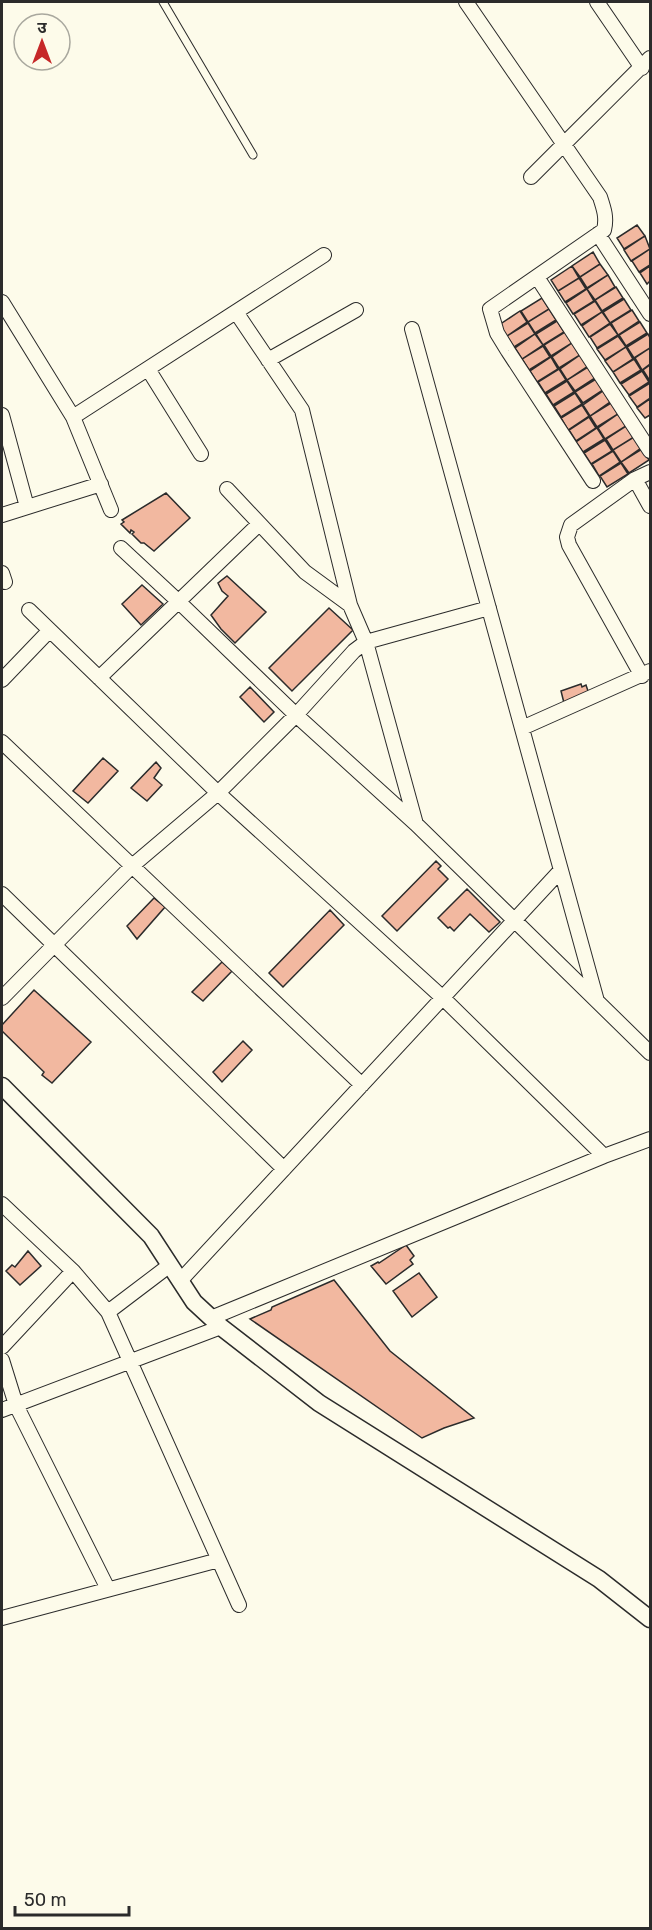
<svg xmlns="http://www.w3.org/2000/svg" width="652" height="1930" font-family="Rubik,'Noto Sans Devanagari',sans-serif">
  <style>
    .building { fill: #f2b8a0; stroke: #2b2b2b; stroke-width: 1.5 }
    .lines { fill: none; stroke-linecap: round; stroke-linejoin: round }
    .service-casing { stroke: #2b2b2b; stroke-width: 9 }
    .minor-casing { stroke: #2b2b2b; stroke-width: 16 }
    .tertiary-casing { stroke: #2b2b2b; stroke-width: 19 }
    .service { stroke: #fdfbea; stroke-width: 7 }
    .minor { stroke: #fdfbea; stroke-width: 14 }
    .tertiary { stroke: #fdfbea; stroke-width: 16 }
  </style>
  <rect width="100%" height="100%" fill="#fdfbea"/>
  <path class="building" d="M637,225L645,236L624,249L617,238Z
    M645,236L650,249L631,261L624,250Z
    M650,249V265L639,272L632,261Z
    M593,252L600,264L580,277L572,266Z
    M600,264L608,275L587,288L580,277Z
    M572,266L579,278L558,291L551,280Z
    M650,266V281L647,284L640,273Z
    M608,275L615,287L595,300L587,289Z
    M579,278L586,289L565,302L558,291Z
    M616,287L623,298L602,311L595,300Z
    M587,289L594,301L573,314L566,303Z
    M542,298L549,309L528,322L521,311Z
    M624,299L631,310L610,323L603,312Z
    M595,301L602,312L581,325L574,314Z
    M549,309L556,320L535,333L528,322Z
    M632,310L639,321L618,335L611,323Z
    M520,311L527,322L507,336L499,325Z
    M602,312L610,323L589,337L582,326Z
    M557,321L564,332L543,345L536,334Z
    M640,322L647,333L626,346L619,335Z
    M528,323L535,334L514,347L507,336Z
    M610,324L618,335L597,348L590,337Z
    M565,332L572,343L551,356L544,345Z
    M535,334L543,345L522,359L515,348Z
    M648,334L650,338V348L634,358L627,347Z
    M618,336L626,347L605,360L597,349Z
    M572,343L580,355L559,368L552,357Z
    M543,346L550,357L529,370L522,359Z
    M626,347L633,359L613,372L605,361Z
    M650,348V364L642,370L635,358Z
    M580,355L588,366L567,380L560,369Z
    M551,357L558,369L537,382L530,371Z
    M634,359L641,370L620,383L613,372Z
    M650,365V381L643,370Z
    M588,367L595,378L575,391L567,380Z
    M559,369L566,380L545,393L538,382Z
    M642,371L649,382L629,395L621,384Z
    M596,379L603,390L583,403L575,392Z
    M567,381L574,392L553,405L546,394Z
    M650,383V398L637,407L629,396Z
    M603,391L610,402L590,416L583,405Z
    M575,393L582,404L561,417L554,406Z
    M650,399V415L645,418L637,408Z
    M611,403L618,414L597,427L590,416Z
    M582,405L589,416L568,430L561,418Z
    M618,414L626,426L605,439L598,428Z
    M589,417L596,428L576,441L569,430Z
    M626,426L634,437L613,450L606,439Z
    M597,428L604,439L583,452L576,442Z
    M634,437L641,448L621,462L613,450Z
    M605,440L612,451L591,464L584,453Z
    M642,449L649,460L629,473L621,462Z
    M613,451L620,462L599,476L592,464Z
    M621,463L628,474L607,487L600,476Z
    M166,493L190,518L154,551L144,543H141L132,534L134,532L131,530L130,533L121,524L124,522L122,520Z
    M227,576L266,612L235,643L221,629L211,615L228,596L222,591L218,583Z
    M142,585L163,604L141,625L122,604Z
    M329,608L353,630L292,691L269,668Z
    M581,684L582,687L586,685L590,697L564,703L561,691Z
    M250,687L274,712L264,722L240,697Z
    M103,758L118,771L88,803L73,791Z
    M156,762L161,768L154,778L162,785L147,801L131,788Z
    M436,861L441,866L438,869L448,879L397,931L382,916Z
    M467,889L500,922L489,932L470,914L454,931L450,927L448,928L438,918Z
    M154,898L165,907L137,939L127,926Z
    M330,910L344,925L283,987L269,973Z
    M222,962L232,971L203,1001L192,992Z
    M34,990L91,1042L52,1083L42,1075L44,1072L2,1031V1025Z
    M243,1041L252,1050L222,1082L213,1072Z
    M406,1245L414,1256L410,1260L413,1264L386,1284L371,1266L378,1262L379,1263Z
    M28,1251L41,1266L20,1285L6,1271L12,1265L15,1267Z
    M419,1273L437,1297L412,1317L393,1291Z
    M334,1280L390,1351L474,1418L444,1428L422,1438L250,1319L271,1310L272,1307Z"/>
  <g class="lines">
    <g class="service-casing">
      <path id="service" d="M163,2L253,155"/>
    </g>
    <g class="minor-casing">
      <path id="minor" d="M466,2L600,197C604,209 607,218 604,230L490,309L497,333L508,351L593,481
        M597,2L642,68
        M531,177L650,58
        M598,234L650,314
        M537,277L650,451
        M2,302L73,417L111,510
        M236,312L302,410L350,605
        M412,329L597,1001
        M268,360L356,310
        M148,369L201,454
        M2,415L27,507
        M73,417L324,255
        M635,479L650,506
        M227,489L305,572L350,605L366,642L416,824
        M2,515L101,484
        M121,548L179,602L296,715L416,824L650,1053
        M2,573L5,582
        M29,610L218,793L443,998L604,1156
        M642,676L569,545L567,537L571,525L635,479L650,472
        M99,678L259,524
        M2,680L49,631
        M522,728L650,671
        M2,742L362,1085
        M2,894L284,1169
        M2,998L132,866L218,793L296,715L354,651L366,642L489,608
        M2,1204L73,1271L108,1312L239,1605
        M180,1281L561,870
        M108,1312L170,1265
        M211,1318L604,1156L650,1139
        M2,1347L73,1271
        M2,1360L16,1405L108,1589
        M2,1410L221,1327
        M2,1618L219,1560"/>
    </g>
    <g class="tertiary-casing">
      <path id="tertiary" d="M2,1086L151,1236L194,1302L221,1327L319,1403L599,1579L650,1619"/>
    </g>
    <use href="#service" class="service"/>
    <use href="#minor" class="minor"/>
    <use href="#tertiary" class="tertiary"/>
  </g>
  <rect width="652" height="1930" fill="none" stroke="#2b2b2b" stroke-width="6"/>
  <g transform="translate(42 42)"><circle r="28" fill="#fdfbea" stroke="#a9a89e" stroke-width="1.5"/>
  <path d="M0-4.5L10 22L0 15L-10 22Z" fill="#c62828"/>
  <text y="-9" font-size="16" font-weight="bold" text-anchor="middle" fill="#2b2b2b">उ</text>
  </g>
  <path d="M15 1906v9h114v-9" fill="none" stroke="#2b2b2b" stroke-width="3"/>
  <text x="24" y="1906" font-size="18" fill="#2b2b2b" stroke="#fdfbea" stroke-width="4.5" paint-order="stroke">50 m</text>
</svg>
